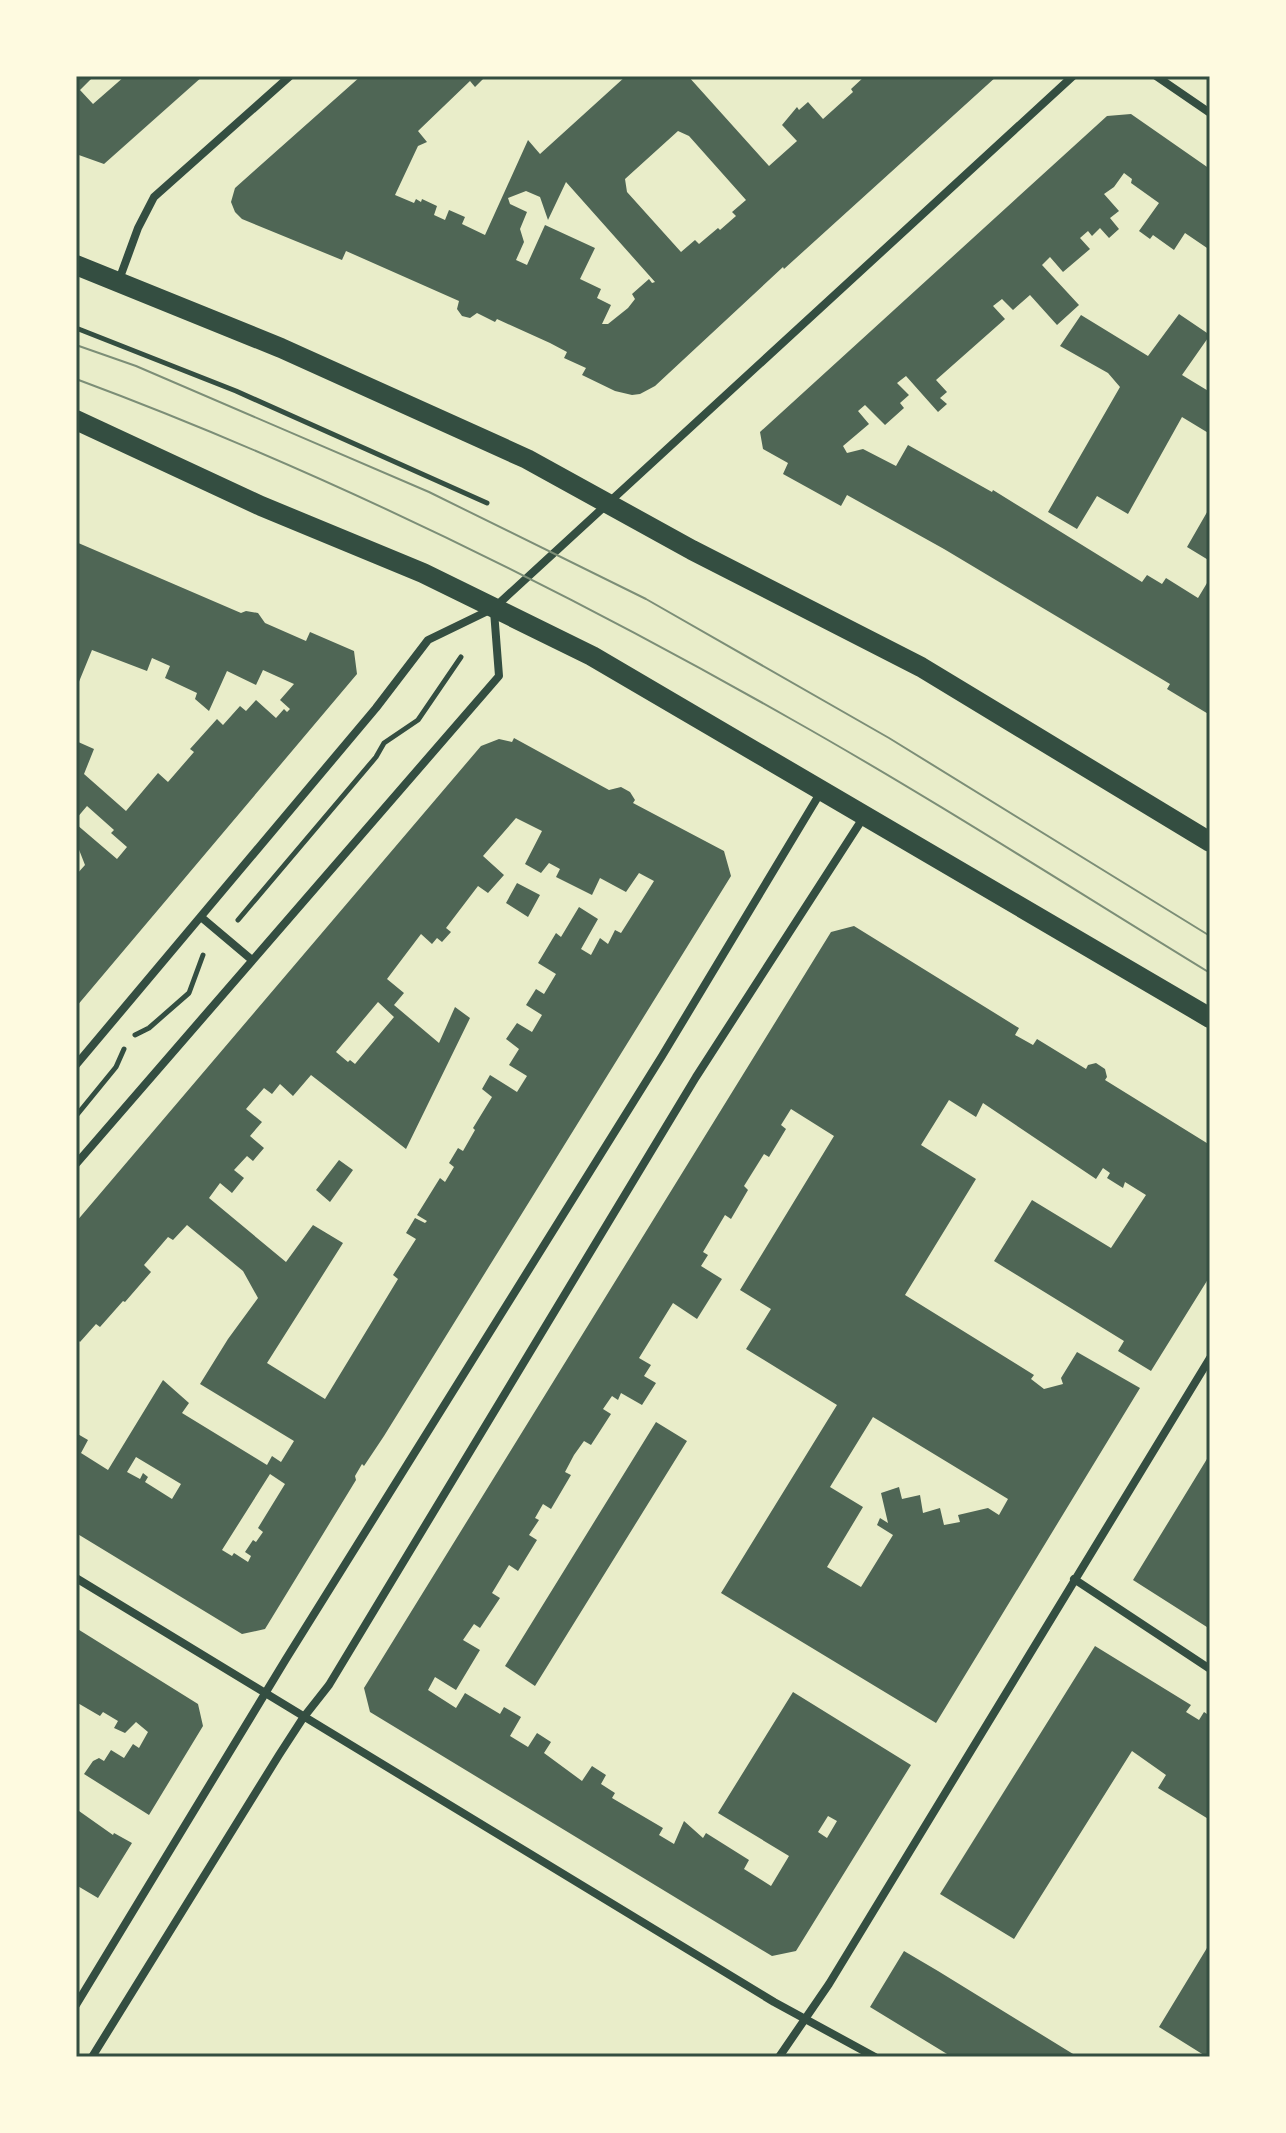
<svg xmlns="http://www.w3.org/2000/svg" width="1286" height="2133" font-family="'IBM Plex Sans',sans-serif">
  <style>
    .building { fill: #4f6655; fill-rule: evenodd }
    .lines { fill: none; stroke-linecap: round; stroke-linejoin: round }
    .path { stroke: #344e41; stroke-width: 5 }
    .minor { stroke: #344e41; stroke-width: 8 }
    .primary { stroke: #344e41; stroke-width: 20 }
    .tram { stroke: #7c8e77; stroke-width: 2 }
    .neatline { fill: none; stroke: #344e41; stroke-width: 3 }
  </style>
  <rect width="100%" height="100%" fill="#e9edc9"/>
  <path class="building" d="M76,76H94L80,90L93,104L125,76H203L104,164L76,154Z
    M361,76H486L475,87L470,81L418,131L427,142L418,146L395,195L414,203L416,199L421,202L422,199L437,206L434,215L445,220L449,210L465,217L462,224L485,235L528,140L540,154L626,76H688L769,166L797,141L782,125L797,107L799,110L808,102L823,119L853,92L851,89L865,76H997L784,269L783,267L655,386L640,394L632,395L615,391L582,375L586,368L564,358L567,352L550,343L497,319L495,322L477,313L470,318L462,316L457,309L459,301L346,251L342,260L242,219L235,212L231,202L235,188ZM678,131L689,136L746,200L732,212L736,216L720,230L718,228L699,244L695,240L681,252L627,192L625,179ZM566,182L655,282L652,283L649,279L632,294L635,299L628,308L608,324H602L611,305L597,298L601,289L580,279L595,248L545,225L527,265L516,260L524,242L520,229L527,212L510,204L508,198L526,191L540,197L548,220Z
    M1131,114L1210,169V250L1185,233L1174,250L1153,235L1150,239L1139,231L1159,203L1131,183L1132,179L1124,173L1114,187L1104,194L1119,211L1110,218L1119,229L1109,238L1100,228L1092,236L1088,231L1080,238L1090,249L1063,272L1050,257L1042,265L1079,305L1057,325L1030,295L1013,310L1002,299L993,306L1005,319L936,380L947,392L940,398L947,404L938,412L906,376L897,383L909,395L900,403L904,408L885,425L865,405L858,411L869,424L843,446L847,453L863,449L896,466L908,445L992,492L993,490L1142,582L1147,575L1162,584L1166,578L1198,598L1210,578V715L1167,689L1170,684L944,549L847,495L841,506L783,474L788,463L763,449L760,432L1107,116Z
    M1179,314L1210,335L1182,375L1210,392V434L1182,417L1128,514L1097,496L1077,529L1048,512L1120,387L1108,373L1060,346L1081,315L1148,356Z
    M1210,507V561L1187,547Z
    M76,542L241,613L246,611L258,613L265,623L306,641L310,632L354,651L357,674L76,1007V875L85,865L76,842V824L117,859L127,847L111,833L114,830L87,806L76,819V741L94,749L84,774L126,811L158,773L168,782L194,752L190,749L217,719L223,725L240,706L246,711L256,700L276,718L284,709L287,712L290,709L280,700L294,684L263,670L256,685L227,671L209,711L195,699L197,693L165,678L170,666L152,658L147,671L92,650L76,689Z
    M514,738L609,790L621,787L630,792L635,800L633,803L724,851L731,876L384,1436L364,1466L362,1464L355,1476L356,1480L265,1629L242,1634L76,1533V1433L88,1440L81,1453L108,1470L163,1380L189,1403L182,1413L267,1465L272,1456L281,1462L294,1441L200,1384L228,1339L258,1298L243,1271L187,1225L173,1240L168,1237L144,1265L151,1272L125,1302L123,1301L100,1327L96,1324L80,1342L76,1338V1222L481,746L499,739L512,742ZM516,818L542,831L525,864L541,873L549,863L560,869L556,877L592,895L600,878L626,892L639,873L654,881L621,933L615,930L608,944L600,938L591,955L581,949L598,919L579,907L561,937L556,933L538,963L556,974L544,994L536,989L526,1005L542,1015L532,1032L517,1023L506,1039L519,1049L509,1065L527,1076L517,1092L490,1075L482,1089L492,1097L473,1128L475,1130L463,1151L458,1148L449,1163L454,1167L445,1182L440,1178L417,1215L427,1221L425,1223L415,1218L406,1233L416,1239L393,1275L398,1279L325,1399L267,1363L343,1243L313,1225L286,1262L209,1198L220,1183L232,1193L244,1178L234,1170L247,1156L253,1161L264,1148L250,1136L262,1122L246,1109L264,1088L272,1094L280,1084L293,1096L311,1075L406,1149L470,1018L455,1007L439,1043L394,1005L404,993L387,979L421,934L432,944L437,938L442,942L451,932L446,928L478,886L488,893L504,875L483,856ZM378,1002L394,1017L355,1064L350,1060L348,1062L336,1052ZM136,1457L181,1484L172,1499L145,1482L148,1477L143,1473L140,1479L127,1472ZM270,1474L285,1484L258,1528L263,1532L256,1542L253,1540L245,1552L251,1556L248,1562L234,1553L232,1556L222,1550Z
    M517,883L540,895L528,917L506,903Z
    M854,926L1019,1028L1015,1035L1033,1045L1037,1039L1086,1069L1088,1065L1096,1063L1105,1069L1107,1077L1105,1080L1210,1145V1276L1151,1371L1118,1351L1124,1341L994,1261L1032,1200L1111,1248L1146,1195L1125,1182L1123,1188L1107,1178L1110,1173L1103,1168L1096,1179L983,1103L976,1117L949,1100L921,1145L976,1179L905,1295L1034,1375L1031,1379L1044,1389L1063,1384L1061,1378L1077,1352L1140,1388L936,1723L721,1593L837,1405L746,1349L771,1309L740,1290L834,1136L791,1109L781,1125L786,1129L769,1157L764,1154L744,1186L748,1190L731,1219L725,1215L703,1252L708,1255L701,1266L722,1279L697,1319L673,1303L639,1358L651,1365L644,1376L656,1383L642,1405L621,1393L618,1400L612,1396L603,1409L611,1414L591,1445L584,1441L574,1455L565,1472L571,1475L551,1509L543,1504L535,1518L539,1520L529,1535L537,1540L518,1571L509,1565L492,1593L500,1598L480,1628L474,1624L463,1640L480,1650L456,1690L435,1677L428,1690L456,1708L465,1693L500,1714L504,1707L521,1717L510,1736L528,1747L537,1733L551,1742L544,1753L582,1781L592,1766L606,1775L601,1784L615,1793L612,1798L663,1828L659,1835L674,1844L684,1821L703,1838L706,1833L749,1860L744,1869L771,1886L789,1856L718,1813L793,1692L911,1765L796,1951L772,1956L370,1712L364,1688L831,932ZM873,1417L1008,1499L999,1515L988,1508L958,1515L960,1522L944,1525L940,1508L923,1513L920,1495L902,1499L899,1487L881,1493L888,1523L880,1518L877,1525L893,1535L861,1587L827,1567L863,1507L830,1487ZM828,1816L837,1821L827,1838L818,1832Z
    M339,1160L353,1170L330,1202L316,1190Z
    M656,1422L687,1441L535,1686L505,1666Z
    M1210,1454V1629L1133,1580Z
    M76,1628L198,1704L203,1726L149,1815L84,1774L93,1761L99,1758L104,1761L111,1750L124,1758L133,1744L139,1748L148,1732L136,1722L125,1733L114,1728L118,1721L103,1712L100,1716L76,1702Z
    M1095,1646L1191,1705L1186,1712L1199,1720L1204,1712L1210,1716V1820L1158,1788L1166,1775L1132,1751L1014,1939L940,1894Z
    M79,1811L113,1835L114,1833L132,1843L98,1898L76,1885V1816Z
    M1210,1943V2057H1207L1159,2027Z
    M904,1951L938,1971L1078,2057H952L870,2007Z"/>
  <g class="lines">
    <path class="path" d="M76,328L236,391L487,503
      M238,920L376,757L384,743L418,720L461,657
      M135,1035L149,1028L189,993L203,955
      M76,1116L116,1067L124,1049"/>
    <path class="minor" d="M1156,76L1210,113
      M119,280L138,228L154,197L290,76
      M201,917L252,960
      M76,1065L376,708L428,640L494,608L1073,76
      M76,1164L499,676L494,611
      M76,1578L774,2002L875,2057
      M1074,1579L1210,1669
      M76,2005L286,1659L662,1056L822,790
      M92,2057L279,1755L303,1718L329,1685L696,1077L865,815
      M779,2057L829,1984L1210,1358"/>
    <path class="primary" d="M76,265L281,348L527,459L692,550L921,667L1210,842
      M76,420L261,506L423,573L592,656L1210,1018"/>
    <path class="tram" d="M76,345L136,366L429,492L646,599L889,738L1210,936
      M76,379C324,471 562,589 791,719C933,799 1071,888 1210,973"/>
  </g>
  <rect width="1286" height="2133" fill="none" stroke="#fefae0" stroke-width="156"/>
  <rect x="78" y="78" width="1130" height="1977" class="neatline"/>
</svg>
